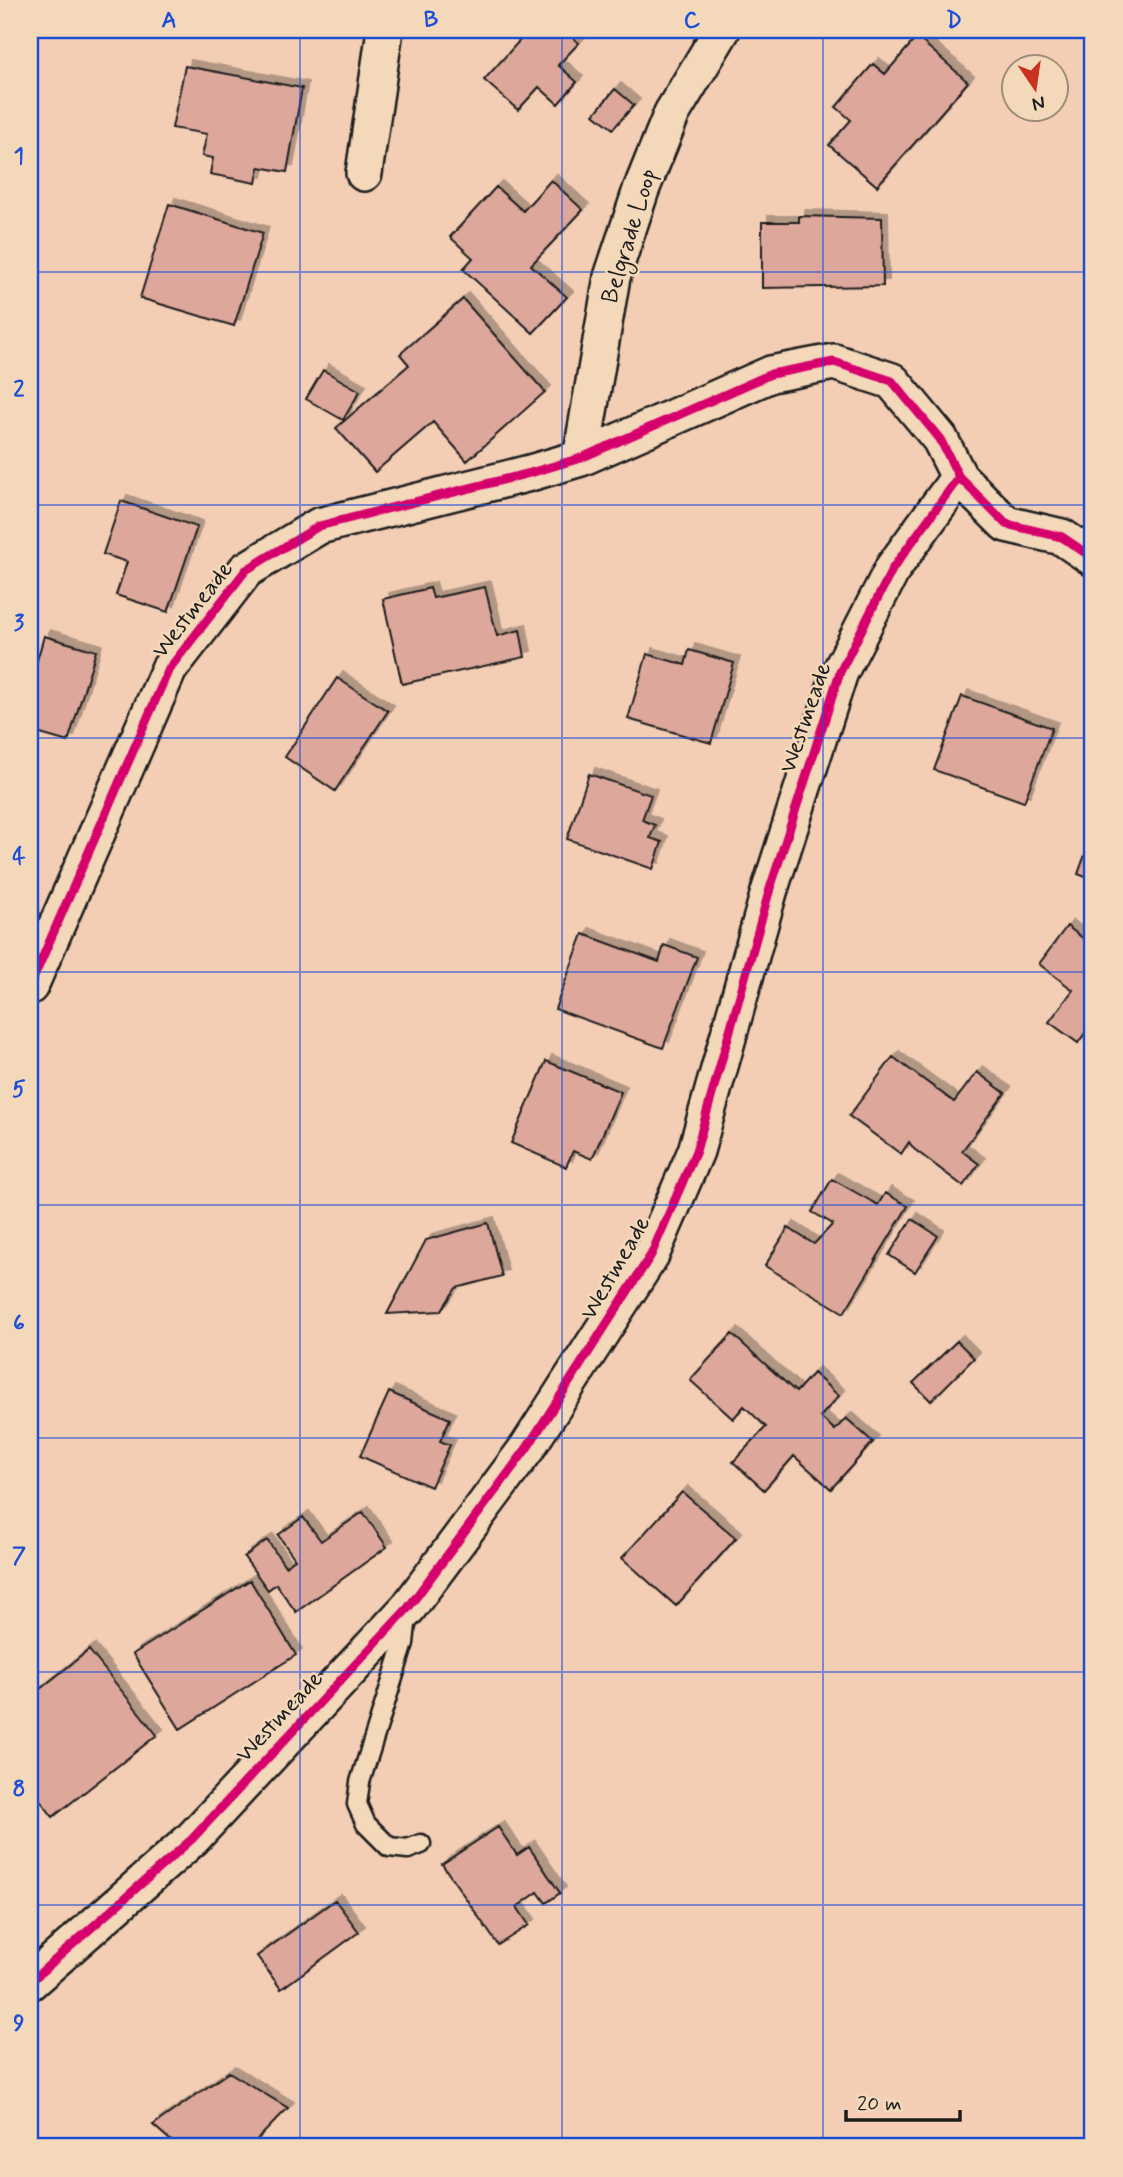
<svg xmlns="http://www.w3.org/2000/svg" width="1123" height="2177" font-family="Mynerve,sans-serif">
  <style>
    .building { fill: #dda89b; stroke: #1c1c1c; stroke-width: 2; filter: url(#shadow) }
    .lines { fill: none; stroke-linecap: round; stroke-linejoin: round }
    .service-casing { stroke: #1c1c1c; stroke-width: 23 }
    .minor-casing { stroke: #1c1c1c; stroke-width: 40 }
    .service { stroke: #f3d8ba; stroke-width: 18 }
    .minor { stroke: #f3d8ba; stroke-width: 35 }
    .cycleway-casing { stroke: #f3d8ba; stroke-width: 13 }
    .cycleway { stroke: #d6006c; stroke-width: 9 }
    .grid { fill: none; stroke: #1d4ed8; stroke-width: 2; stroke-opacity: 0.55 }
    .labels { text-anchor: middle; dominant-baseline: central; stroke-width: 5; stroke-linejoin: round; paint-order: stroke }
    .street-label { font-size: 24px; fill: #1c1c1c; stroke: #f3d8ba }
    .neatline { fill: none; stroke: #1d4ed8; stroke-width: 2.5 }
    .grid-label { font-size: 23px; text-anchor: middle; font-weight: bold; fill: #1d4ed8 }
  </style>
  <defs>
    <filter id="shadow"><feDropShadow dx="6" dy="-6" stdDeviation="0" flood-color="#0004"/></filter>
  </defs>
  <rect width="100%" height="100%" fill="#f3ceb5"/>
  <filter id="ink" filterUnits="userSpaceOnUse"><feTurbulence type="fractalNoise" baseFrequency=".0143" numOctaves="2"/><feDisplacementMap in="SourceGraphic" scale="14" xChannelSelector="R" yChannelSelector="G"/><feConvolveMatrix kernelMatrix="1 2 1 2 8 2 1 2 1" color-interpolation-filters="sRGB"/></filter>
  <g filter="url(#ink)">
    <path class="building" d="M529,30H564L579,43L558,65L577,82L558,104L539,87L518,110L484,80Z
      M917,37L968,82L877,186L829,145L851,120L836,107L873,64L885,74Z
      M185,66L302,88L287,172L259,167L256,183L210,174L213,158L202,156L207,134L172,128Z
      M615,89L634,105L613,129L594,114Z
      M551,180L583,210L531,265L567,297L533,333L463,269L473,258L450,237L496,187L523,211Z
      M169,204L263,233L234,326L140,298Z
      M799,216L882,218L883,286L762,288V222H799Z
      M463,299L545,392L467,461L433,422L375,472L336,428L409,365L400,354Z
      M323,370L360,391L343,420L306,399Z
      M121,501L197,527L168,612L116,595L127,562L103,554Z
      M485,587L497,636L520,630L525,657L402,684L383,599L430,588L433,598Z
      M44,636L96,651L68,742L30,731V685Z
      M689,650L734,663L711,743L628,719L647,654L685,665Z
      M337,678L388,711L335,791L285,757Z
      M962,696L1052,728L1024,802L934,770Z
      M589,774L651,795L642,820L655,825L650,838L662,842L653,869L567,839Z
      M1093,833V880L1078,874Z
      M1067,926L1093,946V1039L1085,1033L1078,1043L1049,1022L1073,990L1039,964Z
      M583,934L659,962L664,945L697,957L663,1048L555,1009Z
      M893,1057L954,1102L977,1072L1005,1093L962,1151L979,1164L963,1186L914,1149L909,1142L901,1154L849,1116Z
      M546,1061L621,1092L592,1159L573,1151L566,1167L511,1143Z
      M832,1179L878,1205L885,1193L908,1206L844,1313L765,1266L788,1228L814,1244L833,1224L812,1212Z
      M912,1219L938,1236L915,1272L889,1255Z
      M488,1223L502,1276L456,1288L441,1311L387,1314L426,1240Z
      M732,1334L796,1392L813,1373L839,1396L820,1417L835,1430L846,1418L873,1442L831,1489L794,1456L764,1490L733,1462L766,1427L744,1406L733,1419L690,1380Z
      M957,1341L974,1358L931,1401L913,1383Z
      M389,1392L450,1419L440,1441L450,1445L431,1487L360,1456Z
      M682,1492L736,1538L676,1606L622,1558Z
      M363,1512L387,1547L296,1612L276,1584L268,1590L244,1557L267,1540L285,1566L295,1559L278,1535L303,1517L321,1541Z
      M250,1580L296,1655L180,1729L133,1654Z
      M89,1650L157,1735L53,1817L30,1787V1697Z
      M498,1827L517,1855L529,1847L560,1893L546,1903L538,1892L517,1907L529,1925L498,1945L442,1864Z
      M335,1900L359,1932L281,1989L257,1956Z
      M229,2072L288,2108L250,2147H178L153,2125Z"/>
    <g class="lines">
      <g class="service-casing">
        <path id="service" d="M407,1615L404,1643L360,1782L357,1804L366,1824L389,1847L408,1849L421,1844"/>
      </g>
      <g class="minor-casing">
        <path id="minor" d="M364,173L385,30
          M581,458L612,277L641,190L672,113L722,30
          M30,986L169,669L246,570L319,526L530,473L581,458L771,374L834,362L892,381L940,439L959,477L1006,524L1062,537L1093,558
          M30,1982L192,1839L408,1608L527,1448L651,1255L696,1151L769,892L840,672L893,568L959,477"/>
      </g>
      <use href="#service" class="service"/>
      <use href="#minor" class="minor"/>
      <g class="cycleway-casing">
        <path id="cycleway" d="M30,986L169,669L246,570L319,526L530,473L581,458L771,374L834,362L892,381L940,439L959,477L1006,524L1062,537L1093,558
          M30,1982L192,1839L408,1608L527,1448L651,1255L696,1151L769,892L840,672L893,568L959,477"/>
      </g>
      <use href="#cycleway" class="cycleway"/>
    </g>
  </g>
  <path class="grid" d="M300,30V2147M562,30V2147M823,30V2147M30,272H1093M30,505H1093M30,738H1093M30,972H1093M30,1205H1093M30,1438H1093M30,1672H1093M30,1905H1093"/>
  <g class="labels">
    <g class="street-label">
      <text transform="translate(630 236) rotate(-73)">Belgrade Loop</text>
      <text transform="translate(193 610) rotate(-52)">Westmeade</text>
      <text transform="translate(806 718) rotate(-71)">Westmeade</text>
      <text transform="translate(616 1268) rotate(-60)">Westmeade</text>
      <text transform="translate(280 1717) rotate(-47)">Westmeade</text>
    </g>
  </g>
  <rect width="1123" height="2177" fill="none" stroke="#f3d8ba" stroke-width="77"/>
  <g transform="translate(1035 88) rotate(167)"><circle r="33" fill="#f3d8ba" stroke="#9d8d7b" stroke-width="2"/>
  <path d="M0-5L12 26L0 18L-12 26Z" fill="#c8321e"/>
  <text y="-10" font-size="19" font-weight="bold" text-anchor="middle" fill="#1c1c1c">N</text>
  </g>
  <path d="M846 2110v10h114v-10" fill="none" stroke="#1c1c1c" stroke-width="3.5"/>
  <text x="857" y="2110" font-size="21" fill="#1c1c1c" stroke="#f3d8ba" stroke-width="5" paint-order="stroke">20 m</text>
  <rect x="38" y="38" width="1046" height="2100" class="neatline"/>
  <g class="grid-label">
    <text x="169" y="27">A</text>
    <text x="431" y="27">B</text>
    <text x="692" y="27">C</text>
    <text x="954" y="27">D</text>
    <text x="19" y="163">1</text>
    <text x="19" y="396">2</text>
    <text x="19" y="630">3</text>
    <text x="19" y="863">4</text>
    <text x="19" y="1096">5</text>
    <text x="19" y="1330">6</text>
    <text x="19" y="1563">7</text>
    <text x="19" y="1796">8</text>
    <text x="19" y="2030">9</text>
  </g>
</svg>
